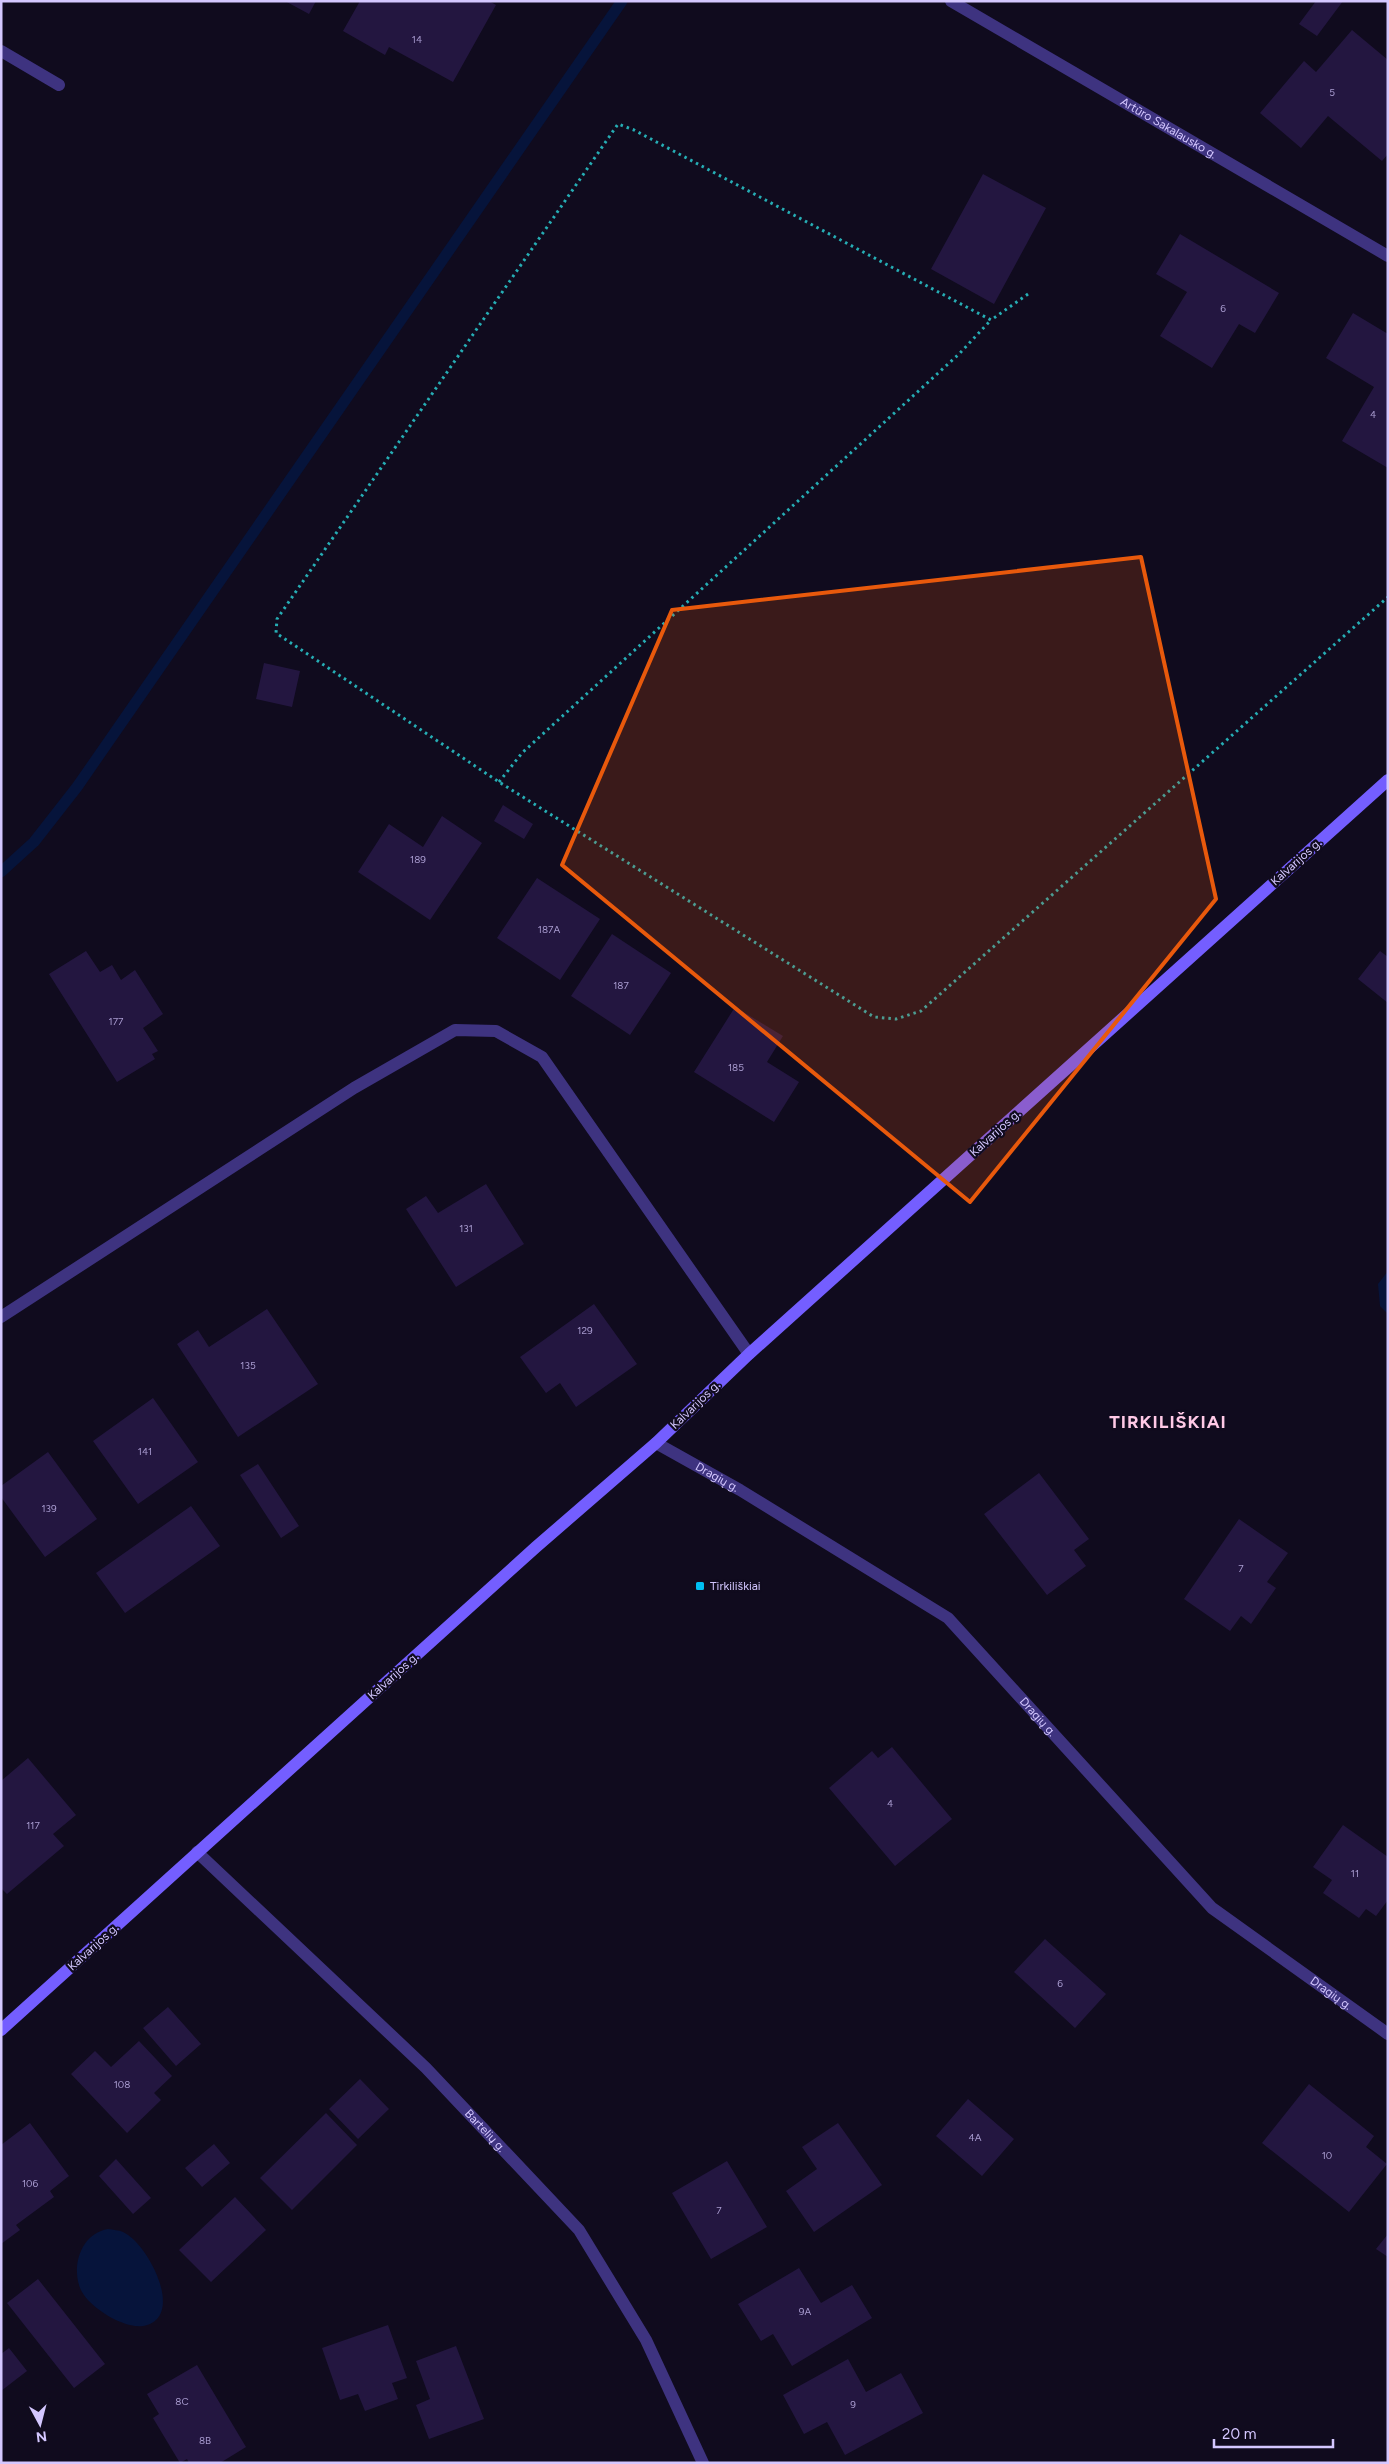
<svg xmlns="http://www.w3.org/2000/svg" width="1389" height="2464" font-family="Figtree,sans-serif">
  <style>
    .water { fill: #06143b }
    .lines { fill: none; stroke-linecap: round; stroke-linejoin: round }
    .stream { stroke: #06143b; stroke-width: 11 }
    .building { fill: #231640 }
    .path { stroke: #26adb4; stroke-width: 3; stroke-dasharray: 2.5 4; stroke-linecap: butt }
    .street { stroke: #3e3380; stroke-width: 12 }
    .secondary { stroke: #745eff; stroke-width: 12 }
    .marked { fill: #e8590c; fill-opacity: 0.2; stroke: #e8590c; stroke-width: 4; stroke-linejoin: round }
    .poi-dot { fill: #00bff2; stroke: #100b1e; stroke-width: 2 }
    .labels { text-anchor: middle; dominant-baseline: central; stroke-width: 4.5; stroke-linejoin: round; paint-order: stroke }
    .number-label { font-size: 10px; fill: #a89bcf }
    .street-label { font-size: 12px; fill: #d4c7ff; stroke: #100b1e }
    .poi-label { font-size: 12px; fill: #d4c7ff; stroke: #100b1e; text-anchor: start }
    .district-label { font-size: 18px; font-weight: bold; letter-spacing: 1px; fill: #ffc9e6; stroke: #100b1e }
  </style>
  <rect width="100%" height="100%" fill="#100b1e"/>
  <path class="water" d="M1388,1271V1314L1380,1306L1378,1284Z
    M108,2229C113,2230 119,2230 123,2232C148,2243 187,2318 143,2326C123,2329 84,2305 79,2285C72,2262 83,2233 108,2229Z"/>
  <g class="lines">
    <path class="stream" d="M1,872L34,842L77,787L622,1"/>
  </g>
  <path class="building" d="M285,1H316L309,14Z
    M360,1H489L496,5L453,82L389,47L385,55L343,31Z
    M1316,1H1343L1317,36L1299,24Z
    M1352,30L1388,60V154L1382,161L1328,116L1301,148L1260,113L1304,61L1316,72Z
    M983,174L1046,208L994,304L931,269Z
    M1180,234L1279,293L1255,333L1239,324L1212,368L1160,336L1187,292L1156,274Z
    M1353,313L1388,334V468L1342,441L1374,387L1326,358Z
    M264,663L300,671L292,707L256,699Z
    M503,805L533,824L524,839L494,821Z
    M442,816L482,843L430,920L358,872L389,824L423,847Z
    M537,878L600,919L560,980L497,938Z
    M612,934L671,973L630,1035L571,996Z
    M86,951L100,972L112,965L121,980L135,970L163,1014L143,1028L158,1051L152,1054L155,1059L117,1082L49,974Z
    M1380,951L1388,957V1003L1358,979Z
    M735,1007L783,1036L767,1062L799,1082L774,1122L694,1072Z
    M486,1184L524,1244L456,1287L406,1209L426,1196L438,1213Z
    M594,1304L637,1364L576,1407L560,1383L546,1393L520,1357Z
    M267,1309L318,1384L238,1437L177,1344L198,1330L209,1347Z
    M153,1398L198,1462L138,1504L93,1441Z
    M48,1452L97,1519L45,1557L1,1497V1486Z
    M258,1464L299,1526L281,1538L240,1475Z
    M1039,1473L1089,1539L1074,1550L1086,1566L1047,1595L984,1514Z
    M191,1506L220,1546L125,1613L96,1573Z
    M1239,1519L1288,1553L1267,1582L1276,1588L1251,1624L1241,1616L1230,1631L1184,1599Z
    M892,1747L952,1819L895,1866L829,1788L872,1751L878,1758Z
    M28,1758L76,1815L53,1834L64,1846L7,1894L1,1888V1781Z
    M1343,1825L1388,1857V1900L1376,1916L1366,1909L1359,1918L1323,1893L1332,1880L1313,1867Z
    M1045,1939L1106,1994L1075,2028L1014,1972Z
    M168,2007L201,2044L176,2066L143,2028Z
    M139,2041L172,2076L154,2093L161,2100L127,2133L71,2074L95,2051L111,2067Z
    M360,2079L389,2109L358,2139L329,2109Z
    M1309,2084L1374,2136L1366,2147L1387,2164L1349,2212L1262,2143Z
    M968,2099L1014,2139L982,2176L936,2136Z
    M326,2113L357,2145L292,2210L260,2178Z
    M30,2123L69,2176L50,2191L54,2197L16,2225L20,2230L1,2244V2145Z
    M838,2123L882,2185L814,2232L786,2191L817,2169L802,2147Z
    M214,2144L230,2163L202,2187L185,2168Z
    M116,2159L151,2198L133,2214L99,2176Z
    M727,2161L767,2227L711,2259L672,2193Z
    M235,2197L266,2230L211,2282L179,2250Z
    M1388,2234V2257L1376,2249Z
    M799,2268L821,2303L852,2285L872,2318L792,2366L773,2334L761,2341L738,2304Z
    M38,2279L105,2364L74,2388L7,2303Z
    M388,2325L407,2378L392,2383L398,2399L365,2411L358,2394L340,2400L322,2348Z
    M456,2346L484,2419L429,2439L416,2405L430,2399L416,2361Z
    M9,2348L27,2371L1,2391V2354Z
    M848,2359L866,2392L901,2373L923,2413L845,2455L827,2422L804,2434L783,2395Z
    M197,2365L246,2447L220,2463H189L187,2459L180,2463L153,2418L159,2414L147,2394Z"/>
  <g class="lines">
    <path class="path" d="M1028,294L991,320L634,130L618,124L277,619L276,633L499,782L874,1017L896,1019L921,1011L1388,597
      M499,782L522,753L959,354L991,320"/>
    <g class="street">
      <path id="s1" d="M951,1L1388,256"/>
      <path d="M1,51L59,85"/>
      <path d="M1,1317L354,1088L455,1030L496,1031L542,1057L749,1354"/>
      <path id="s2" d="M656,1443L740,1490L948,1618L1212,1908L1388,2034"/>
      <path id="s3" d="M197,1852L426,2068L579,2230L646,2340L703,2463"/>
    </g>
    <path class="secondary" d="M1,2030L536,1547L656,1443L749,1354L1388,780"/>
  </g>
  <path class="marked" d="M1141,557L1216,899L970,1202L562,865L672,610Z"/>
  <rect class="poi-dot" x="695" y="1581" width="10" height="10" rx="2.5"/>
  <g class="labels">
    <g class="number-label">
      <text x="417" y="39">14</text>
      <text x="1332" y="92">5</text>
      <text x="1223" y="308">6</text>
      <text x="1373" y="414">4</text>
      <text x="418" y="859">189</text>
      <text x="549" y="929">187A</text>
      <text x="621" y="985">187</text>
      <text x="116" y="1021">177</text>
      <text x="736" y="1067">185</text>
      <text x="466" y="1228">131</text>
      <text x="585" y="1330">129</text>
      <text x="248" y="1365">135</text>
      <text x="145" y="1451">141</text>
      <text x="49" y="1508">139</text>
      <text x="1241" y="1568">7</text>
      <text x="890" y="1803">4</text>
      <text x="33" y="1825">117</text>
      <text x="1355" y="1873">11</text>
      <text x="1060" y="1983">6</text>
      <text x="122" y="2084">108</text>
      <text x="975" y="2137">4A</text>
      <text x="1327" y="2155">10</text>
      <text x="30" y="2183">106</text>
      <text x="719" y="2210">7</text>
      <text x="805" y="2311">9A</text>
      <text x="182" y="2401">8C</text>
      <text x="853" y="2404">9</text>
      <text x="205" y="2440">8B</text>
    </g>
    <g class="street-label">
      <text stroke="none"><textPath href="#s1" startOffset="252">Artūro Sakalausko g.</textPath></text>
      <text transform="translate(1296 862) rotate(-42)">Kalvarijos g.</text>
      <text transform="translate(995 1133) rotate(-42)">Kalvarijos g.</text>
      <text transform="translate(695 1405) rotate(-44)">Kalvarijos g.</text>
      <text stroke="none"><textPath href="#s2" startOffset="70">Dragių g.</textPath></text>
      <text transform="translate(393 1676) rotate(-42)">Kalvarijos g.</text>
      <text stroke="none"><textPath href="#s2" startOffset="474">Dragių g.</textPath></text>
      <text transform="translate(93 1947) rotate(-42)">Kalvarijos g.</text>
      <text stroke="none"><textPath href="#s2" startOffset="879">Dragių g.</textPath></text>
      <text stroke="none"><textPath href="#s3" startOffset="401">Bartelių g.</textPath></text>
    </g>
    <g class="poi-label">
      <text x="710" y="1586">Tirkiliškiai</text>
    </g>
    <g class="district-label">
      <text x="1168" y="1422">TIRKILIŠKIAI</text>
    </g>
  </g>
  <rect width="1389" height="2464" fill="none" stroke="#d4c7ff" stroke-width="5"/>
  <g transform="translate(40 2424) rotate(173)" stroke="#100b1e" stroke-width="4" paint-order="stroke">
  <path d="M0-4L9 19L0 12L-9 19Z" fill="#d4c7ff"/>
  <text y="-8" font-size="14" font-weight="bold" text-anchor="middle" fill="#d4c7ff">N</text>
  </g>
  <path d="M1214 2439v8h119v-8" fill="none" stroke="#d4c7ff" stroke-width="2.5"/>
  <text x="1222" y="2439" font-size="15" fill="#d4c7ff" stroke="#100b1e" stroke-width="4" paint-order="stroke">20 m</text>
</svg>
